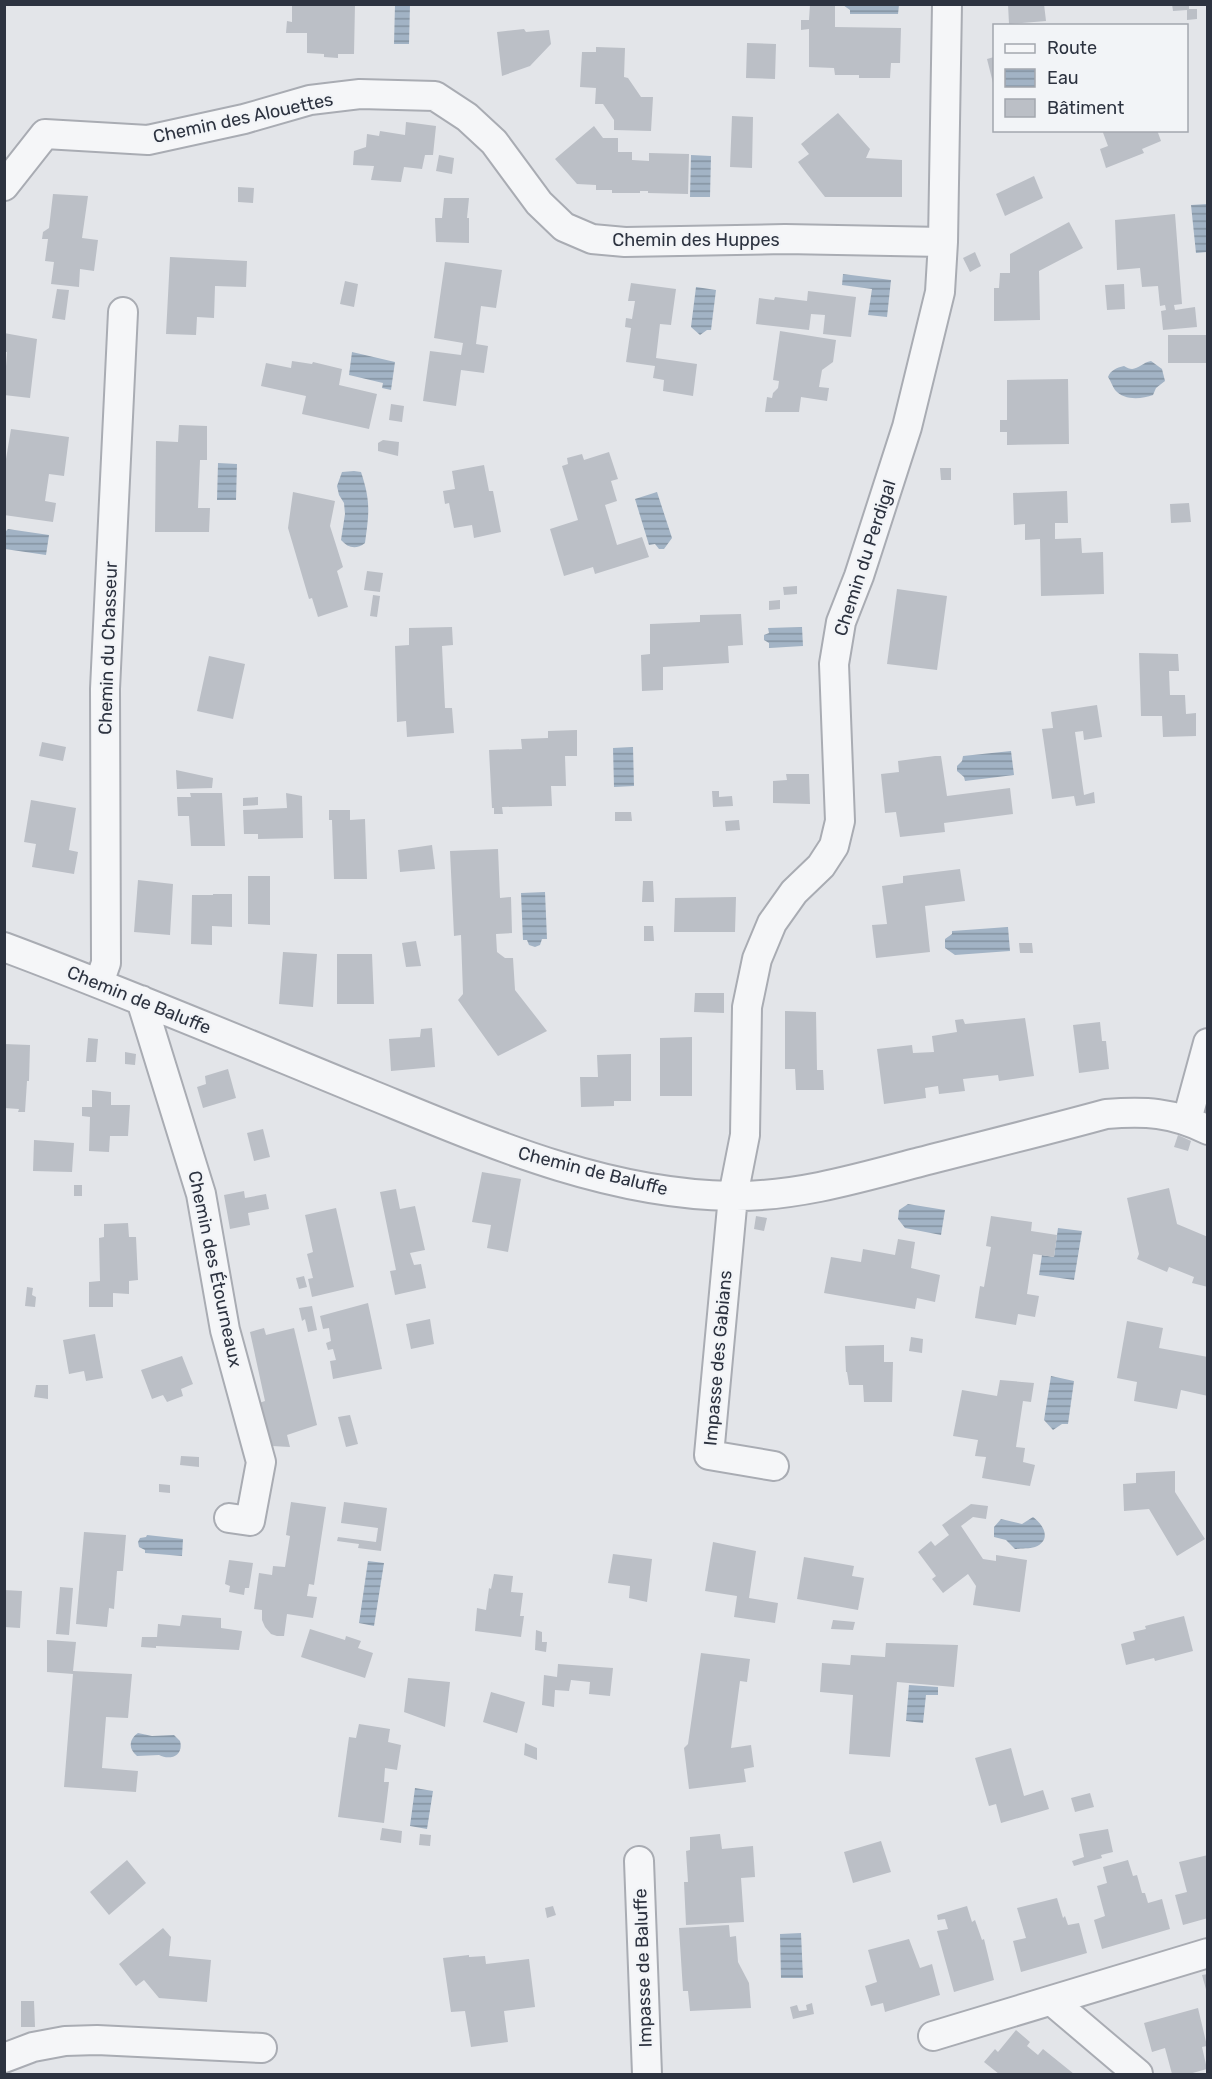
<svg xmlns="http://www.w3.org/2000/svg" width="1212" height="2079" font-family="Rubik,sans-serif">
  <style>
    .water { fill: url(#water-rules) }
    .building { fill: #bbbfc6 }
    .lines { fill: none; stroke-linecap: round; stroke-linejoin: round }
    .minor-casing { stroke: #a9acb3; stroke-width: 32 }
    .minor { stroke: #f5f6f8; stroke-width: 28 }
    .labels { text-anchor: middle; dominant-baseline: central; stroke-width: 4.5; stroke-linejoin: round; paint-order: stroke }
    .street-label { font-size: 18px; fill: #2d3340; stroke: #f2f4f7 }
  </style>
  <defs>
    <pattern id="water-rules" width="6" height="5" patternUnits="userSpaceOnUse" patternTransform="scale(1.5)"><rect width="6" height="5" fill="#a2b3c5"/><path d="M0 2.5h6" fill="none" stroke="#8492a1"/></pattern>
  </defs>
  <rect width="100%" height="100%" fill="#e3e5e9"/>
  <path class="water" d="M395,5H410L409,44H394Z
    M843,5H899L898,14H850V10Z
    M691,155L711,156L710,197H690Z
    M1207,204V252L1196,253L1191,205Z
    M843,274L891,280L887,317L868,315L872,289L842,285Z
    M696,287L716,290L711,330H707L700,335L691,327Z
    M352,352L395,362L391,390L382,388L383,383L349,375Z
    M1151,361L1162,369L1165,381L1156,388L1153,395C1142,399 1124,401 1115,390C1112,386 1111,381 1108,377C1111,370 1116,368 1124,366C1136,374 1140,363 1151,361Z
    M218,463L237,464L236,500H217Z
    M354,471L361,472C371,502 369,513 365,543C356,550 348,548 341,540L345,514L344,503L339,495L337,486L342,472Z
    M657,492L672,538L664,549H659L655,544L649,545L635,499Z
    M8,529L49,535L46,555L5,549V532Z
    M802,627L803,646L769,648V643L764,640V635L769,633L768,628Z
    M633,747L634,786L614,787L613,748Z
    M1011,751L1014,775L965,781L964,777L957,771V766L962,761L963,756Z
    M545,892L547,939H542L540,945L535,947L529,945L527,940H523L521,893Z
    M1008,927L1010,951L955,955L945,948V939L952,934V931Z
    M908,1204L945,1210L941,1235L905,1228L898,1219L899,1210Z
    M1058,1228L1082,1231L1074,1280L1039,1275L1042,1255L1054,1257Z
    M1051,1376L1074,1381L1068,1424H1062L1053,1430L1044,1420Z
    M1033,1517C1044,1525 1052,1540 1035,1547C1029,1549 1021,1548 1015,1549L1006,1540L994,1537V1527L1001,1519L1022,1524Z
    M147,1535L183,1539L182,1556L145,1553V1550L139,1547L138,1542L140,1538L146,1537Z
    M368,1561L384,1563L374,1626L359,1623Z
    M909,1685L938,1687V1695H926L923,1723L906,1721Z
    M138,1733L152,1736L174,1735L180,1741C184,1755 171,1761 159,1755L137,1756C128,1749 129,1739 138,1733Z
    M415,1788L433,1791L427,1829L410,1826Z
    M801,1933L803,1978H781L780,1934Z"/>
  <path class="building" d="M292,4H355L354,54H338V58L324,57V54L307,53V33H286L287,21L292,22Z
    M810,4H835V27L901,28L900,63H891L890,78H859V75H835L834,68L809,67V29L801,30V20H809Z
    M1008,4H1044L1046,21L1009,24Z
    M1172,4H1189V9H1197V19L1187,20V10L1173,11Z
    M524,29L526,32L549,30L551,44L530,66L502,76L497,32Z
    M747,43L776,44L775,79L746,78Z
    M596,47L625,48L624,77L628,78L641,97H653L651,131L614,130V120L603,104H595L596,88L580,87L582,52H596Z
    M994,57V87L987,59Z
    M838,113L870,149L866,158L902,160V197H825L807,174L798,162L809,154L801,144Z
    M732,116L753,117L752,168L730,167Z
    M406,122L436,126L433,155H425L422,169L404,167L401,182L371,180L374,166L353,165L354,151L366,147L367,134L379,136L380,131L405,135Z
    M594,126L603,138H618V152H632V160L649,161V153L689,154L688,194L648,193V191H640V193H612V190H596V185L577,184L555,159Z
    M1102,130H1157L1161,141L1142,149L1144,153L1106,168L1100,149L1108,146Z
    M439,155L454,158L452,174L436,171Z
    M1034,176L1043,198L1005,216L996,194Z
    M238,187L254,188L253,203L238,202Z
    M53,194L88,196L82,238L98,240L94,271L80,269L79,287L51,284L54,262L45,261L48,239H42L43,232L49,228Z
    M444,198H469L467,218H469V243L436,242L435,218H442Z
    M1175,214L1182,304L1174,305L1175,310L1195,307L1197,327L1163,330L1161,311L1166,310L1165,305L1160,306L1158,286L1142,287L1140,268L1117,270L1115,220Z
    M1069,222L1083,248L1039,271L1040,320L994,321V288H999L1000,273H1010V254Z
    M975,252L981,266L970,272L963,258Z
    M170,257L247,261L246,287L215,286L214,318L197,317L196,335L166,334Z
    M445,262L502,270L496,308L481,306L476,344L488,346L484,373L461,370L456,406L423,401L430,351L461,355L463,343L434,338Z
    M345,281L358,284L354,307L340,304Z
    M631,283L676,289L671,325L660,324L656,358L697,364L693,396L663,391L664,380L653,378L655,366L626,362L631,328L625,327L626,318L632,319L635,301H628Z
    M1124,284L1125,309L1107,310L1105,285Z
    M57,289L69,290L65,320L52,318Z
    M808,291L856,297L851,337L823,334L825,315L811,314L809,330L756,324L759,298L774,300L775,297L807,301Z
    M780,331L836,340L833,362L822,370L819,387L829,388L827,401L801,397L799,412H765L767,397L772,398L773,393L778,388L779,381L773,380Z
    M4,333L37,339L30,398L4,395L7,352H4Z
    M1168,335H1208V363H1168Z
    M292,361L312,364L313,362L342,369L339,385L377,394L369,429L302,414L306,396L261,386L266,363L291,368Z
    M1068,379L1069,444L1007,445V432H1000V420H1007V380Z
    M391,404L404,406L402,422L389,420Z
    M179,425L207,426V460H200L198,508H210L209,532H155L156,441L178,442Z
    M11,429L69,437L64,476L49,474L45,501L56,503L53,522L4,515V471Z
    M383,440L399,442L398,456L378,451V443Z
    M609,452L618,479L611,481L617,501L605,505L617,545L642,537L649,557L595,574L593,567L564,576L550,529L578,520L562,466L568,464L567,458L582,454L584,460Z
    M484,465L489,491H493L501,532L474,538L472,525L454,528L449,503L445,504L443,491L455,489L452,471Z
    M940,468H951V480H941Z
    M1067,491L1068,523H1055V539L1081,538L1082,553L1103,552L1104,594L1041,596L1040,539L1025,540V524L1014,525L1013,493Z
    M293,492L335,501L330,526L343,567L337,571L348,607L318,617L312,598L309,599L288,528Z
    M1189,503L1191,522L1171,523L1170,504Z
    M367,571L383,573L380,592L364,590Z
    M797,586V594L784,595L783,587Z
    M897,589L947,596L937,670L887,664Z
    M373,595L380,596L377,617L370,616Z
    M780,600V609L769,610V601Z
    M741,614L743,645L728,646L729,663L663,667V690L642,691L641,655L650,654V624L700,622V615Z
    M452,627L453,645L442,646L445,708H452L454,733L407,737L406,721L397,722L395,646L409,645V628Z
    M1139,653L1178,654L1179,671H1169L1170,695H1185L1186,714L1196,713V736L1163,737L1162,716H1141Z
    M209,656L245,664L233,719L197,711Z
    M1097,705L1102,737L1084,740L1083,731L1075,732L1084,795L1094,792L1095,803L1076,806L1074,796L1052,799L1042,729L1053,728L1051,712Z
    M577,730V756H565L566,786H551L552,806L502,807L503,814H494V808H492L489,750L522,749L521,739L548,738V731Z
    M42,742L66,747L63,761L39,756Z
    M935,756H941L947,796L1010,788L1013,814L944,823L945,832L900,837L896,812L885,813L881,774L899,772L898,761Z
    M176,770L213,778L212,788L177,789Z
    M786,774H809L810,804L773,803V781L787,780Z
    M712,791H719V797L732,796L733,806L713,807Z
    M190,793H222L225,846H191L189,816H178L177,797H191Z
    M286,793L302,796L303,838L258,839V834H244L243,810L287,808Z
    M258,797V805L243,806V798Z
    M31,800L76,808L69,850L78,852L74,874L32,867L36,844L24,842Z
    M329,810H350V820L365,819L367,879H334L332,820H329Z
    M615,812H631L632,821H615Z
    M739,820L740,830L726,831L725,821Z
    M432,845L435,869L400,872L398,850Z
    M498,849L500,898L511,897L512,933L496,934L497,952L505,958H513L515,990L547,1031L498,1056L458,1000L463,994L461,935L454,936L450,851Z
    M960,869L965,901L925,906L930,952L876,958L872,925L887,924L882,886L903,883V876Z
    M248,876H270V925L248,924Z
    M138,880L173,884L170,935L134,932Z
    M643,881H653L654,902H642Z
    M213,894H232V927L212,926V945L191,944L192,895H213Z
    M736,897L735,932H674L675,898Z
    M644,926H653L654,941H644Z
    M416,941L421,966L406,967L402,943Z
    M1019,943H1032L1033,953H1020Z
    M283,952L317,954L313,1007L279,1004Z
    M337,954H372L374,1004H337Z
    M695,993H724V1013L694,1012Z
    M785,1011L816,1012L817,1070H823L824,1090H796L795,1069H785Z
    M1025,1018L1034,1076L999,1081L998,1075L963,1079L965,1091L939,1094L938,1086L925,1088L926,1098L884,1104L877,1049L912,1045L913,1053L934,1052L932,1036L957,1032L955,1020L963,1019L965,1024Z
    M1100,1022L1102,1041H1106L1109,1069L1079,1073L1073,1025Z
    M432,1028L435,1067L391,1071L389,1039L420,1037L421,1029Z
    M692,1037V1096H660V1038Z
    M88,1038L98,1039L96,1062H86Z
    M4,1044L30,1045L29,1081H27L25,1112H18L19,1109L4,1108Z
    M125,1052L136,1054L135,1065L125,1064Z
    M631,1054V1101H614V1106L581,1107L580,1077H598L597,1055Z
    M228,1069L236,1098L203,1108L197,1087L206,1084L205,1076Z
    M92,1090L111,1092V1105H130L128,1136H110L109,1152L89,1151L90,1117L82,1116V1107H92Z
    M263,1129L270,1157L254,1161L247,1133Z
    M1178,1135L1191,1141L1188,1151L1174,1147Z
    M34,1140L74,1143L72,1172L33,1171Z
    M482,1172L521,1179L508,1252L487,1248L491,1225L472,1222Z
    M74,1185H82V1196H74Z
    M1169,1188L1177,1224L1208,1237V1287L1192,1283L1194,1277L1169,1267L1167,1272L1137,1259L1139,1254L1127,1198Z
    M396,1189L400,1209L415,1206L425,1250L410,1253L414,1265L421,1264L426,1288L395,1295L390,1271L396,1270L380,1192Z
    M244,1191L245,1198L266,1194L269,1209L248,1213L250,1225L230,1229L224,1195Z
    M336,1208L354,1287L312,1297L308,1279L313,1278L307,1254L313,1252L305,1215Z
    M756,1216L767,1218L764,1231L754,1229Z
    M991,1216L1032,1222L1031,1231L1057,1235L1054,1257L1033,1254L1027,1294L1039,1296L1035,1317L1018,1314L1016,1325L975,1318L980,1286L984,1287L991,1247L986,1246Z
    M128,1223L129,1237H136L138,1280L129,1281V1294L113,1293V1307H89V1282L100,1281L99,1238L104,1237V1224Z
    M898,1239L915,1242L911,1268L940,1275L935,1302L917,1298L915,1309L824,1293L831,1257L861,1262L863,1249L895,1255Z
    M304,1276L307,1287L299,1289L296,1278Z
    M27,1287L33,1288L32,1295L36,1297L35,1307L25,1306Z
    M368,1303L382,1369L333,1379L330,1361L336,1360L333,1349L328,1350L326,1343L331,1341L329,1328L323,1329L320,1316Z
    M312,1306L317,1330L308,1332L305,1319L302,1321L299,1308Z
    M430,1319L434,1344L411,1349L406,1324Z
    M1127,1321L1163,1328L1159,1348L1208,1357V1396L1181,1390L1177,1409L1134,1401L1137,1382L1117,1378Z
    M264,1328L266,1335L294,1328L317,1425L287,1435L290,1447L272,1446L259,1403L265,1401L250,1332Z
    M95,1334L103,1378L86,1381L84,1371L69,1374L63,1340Z
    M911,1337L923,1339L922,1353L909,1351Z
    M884,1345V1362H893L892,1402H864L863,1385H849L847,1372H846L845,1346Z
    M182,1356L193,1384L181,1389L183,1396L167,1402L163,1395L152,1399L141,1370Z
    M1000,1380L1034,1383L1031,1402L1023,1401L1016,1447L1025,1448L1023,1462L1035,1465L1030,1486L982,1478L986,1457L975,1456L978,1440L953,1436L962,1390L997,1396Z
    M36,1385H48V1399L34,1397Z
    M350,1415L358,1444L346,1447L338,1417Z
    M181,1456L199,1457V1467L180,1465Z
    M1175,1471V1492L1205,1539L1177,1556L1149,1509L1124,1511L1123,1484L1136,1483V1473Z
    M159,1484L170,1485V1493L159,1492Z
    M291,1502L326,1507L314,1585L309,1584L307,1596L317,1597L313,1618L287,1614L284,1636H277L271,1634L265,1627L262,1620V1610L254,1609L259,1573L272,1575L273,1566L285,1567L290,1536L286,1535Z
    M344,1502L387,1508L381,1551L358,1548L359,1544L337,1541L338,1537L376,1542L378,1528L341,1523Z
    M971,1504L988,1506L986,1519L973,1517L961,1526L983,1559L996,1561V1555L1027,1560L1020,1612L973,1605L976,1586L968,1574L943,1593L932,1579L936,1576L918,1552L931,1541L935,1546L949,1535L942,1525Z
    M84,1532L126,1535L123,1571H117L114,1609L109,1608L107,1627L76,1624Z
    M713,1542L756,1551L749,1598L778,1603L775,1623L734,1617L737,1596L705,1591Z
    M613,1554L652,1559L647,1602L629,1598L630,1586L608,1583Z
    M804,1557L854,1566L852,1576L864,1578L858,1610L797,1599Z
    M229,1560L253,1563L249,1588H245L244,1595L229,1592L230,1586L225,1584Z
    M494,1574L513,1576L511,1592L523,1593L520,1616H524L521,1637L475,1631L477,1608L486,1610L489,1588L491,1589Z
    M60,1587L73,1588L69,1635L56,1634Z
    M4,1590L22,1591L20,1628L4,1627Z
    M182,1615L221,1618V1628L242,1631L239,1650L156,1646V1648L141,1647L142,1637H157L158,1624L180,1626Z
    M1184,1616L1193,1651L1155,1661L1154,1658L1126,1665L1121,1644L1135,1640L1133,1632L1146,1629L1145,1626Z
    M833,1620L855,1622L853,1630L831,1629Z
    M310,1629L345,1640L346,1636L361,1641L358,1648L373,1653L365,1678L301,1657Z
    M536,1630L542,1632V1642H547L546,1652L535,1650Z
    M47,1640L76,1642L73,1671L132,1674L128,1718L106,1717L102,1768L138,1771L136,1792L64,1787L73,1674L47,1672Z
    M886,1643L958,1645L954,1687L897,1682L890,1757L849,1754L853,1695L820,1692L822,1663L850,1665L851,1655L885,1657Z
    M701,1653L750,1659L747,1682L740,1681L731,1748L751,1745L754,1767L744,1769L746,1782L689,1789L684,1748L688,1744Z
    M558,1664L613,1668L610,1696L589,1694L590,1682L571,1680L569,1691L555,1690L554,1707L542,1705L544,1675L557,1677Z
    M408,1678L450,1682L445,1727L404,1712Z
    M491,1692L525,1702L517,1733L483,1722Z
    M359,1724L390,1729L388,1742L401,1745L397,1770L385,1768L384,1782H389L384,1823L338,1817L349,1737L356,1738Z
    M525,1743L537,1748V1760L524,1755Z
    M1011,1748L1024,1796L1043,1790L1049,1809L1001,1823L996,1804L989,1806L975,1758Z
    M1090,1793L1094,1807L1075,1812L1071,1798Z
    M382,1828L402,1831L401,1843L380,1840Z
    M1108,1829L1113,1852L1101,1855L1102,1858L1074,1866L1072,1861L1084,1857L1079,1834Z
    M420,1834L431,1835L430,1846L419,1845Z
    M720,1834L722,1849L753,1846L755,1877L741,1878L744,1922L686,1925L684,1882H688L686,1851L690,1850V1837Z
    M881,1841L891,1872L853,1883L844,1852Z
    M1208,1855V1918L1183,1925L1175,1895L1187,1892L1179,1862Z
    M127,1860L146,1883L109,1915L90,1892Z
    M1128,1860L1133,1876L1137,1875L1142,1893H1145L1148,1903L1162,1899L1170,1929L1102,1949L1094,1920L1105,1916L1097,1886L1107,1883L1103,1867Z
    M1057,1898L1063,1918L1065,1916L1068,1925L1079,1923L1087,1953L1021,1972L1013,1941L1026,1938L1017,1908Z
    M553,1906L556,1915L547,1918L545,1908Z
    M967,1906L972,1922L975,1920L982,1940L984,1939L994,1980L954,1992L937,1931L948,1929L945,1919L938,1920L937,1915Z
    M729,1925L730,1937L736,1936L738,1962L749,1983L751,2008L690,2011L688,1991H683L679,1928Z
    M163,1928L171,1937L169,1956L211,1960L207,2002L159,1998L144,1980L136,1986L119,1964Z
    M909,1939L920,1968L932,1964L940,1995L885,2012L883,2003L871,2006L865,1986L877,1982L868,1950Z
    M469,1955V1957L485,1956L486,1964L529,1959L535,2007L504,2011L508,2042L471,2047L465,2011L451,2012L443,1958Z
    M1208,1974V1993H1207L1202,1975Z
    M21,2001H34L35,2027H21Z
    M812,2003L814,2014L793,2019L790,2007L797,2005L799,2011L807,2010L806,2005Z
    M1198,2008L1207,2046L1202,2047L1207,2069L1189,2074H1172L1165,2048L1152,2052L1144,2023Z
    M1016,2030L1030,2042L1027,2046L1038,2055L1043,2049L1074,2074H999L984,2062L995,2049L998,2052Z"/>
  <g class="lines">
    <g class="minor-casing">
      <path id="minor" d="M4,186L45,134L148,140L244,119L310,100L360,94L435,96L467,117L494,142L539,203L564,227L592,239L625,242L785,239L943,242
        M4,947C122,991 238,1040 355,1088C476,1137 599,1194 732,1196C795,1197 860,1178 920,1162C982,1146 1044,1131 1106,1114C1145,1111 1172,1112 1208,1130
        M99,983L106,963L105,689L123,312
        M141,1000L201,1194L225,1330L261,1462L250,1521L229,1518
        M1187,1120L1208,1043
        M774,1466L709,1455L733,1196L745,1135L747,1007L757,959L772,923L794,892L821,866L834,846L840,821L834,664L841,622L859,576L907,427L940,292L943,242L947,4
        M639,1861L647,2074
        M1052,2001L1138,2074
        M933,2036L1208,1953
        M4,2058L33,2047L65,2041L97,2040L262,2048"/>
    </g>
    <use href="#minor" class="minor"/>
  </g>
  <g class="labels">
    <g class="street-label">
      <text transform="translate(243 118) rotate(-12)">Chemin des Alouettes</text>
      <text x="696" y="240">Chemin des Huppes</text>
      <text transform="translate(865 558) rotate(-72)">Chemin du Perdigal</text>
      <text transform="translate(108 648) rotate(-88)">Chemin du Chasseur</text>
      <text transform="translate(139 1000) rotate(22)">Chemin de Baluffe</text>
      <text transform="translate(593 1171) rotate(14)">Chemin de Baluffe</text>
      <text transform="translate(215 1269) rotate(78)">Chemin des Étourneaux</text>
      <text transform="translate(718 1358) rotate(-85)">Impasse des Gabians</text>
      <text transform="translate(643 1968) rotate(-92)">Impasse de Baluffe</text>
    </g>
  </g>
  <rect width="1212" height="2079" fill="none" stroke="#2d3340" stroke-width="12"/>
  <rect x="993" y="24" width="195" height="108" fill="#f2f4f7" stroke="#a3a7ae" stroke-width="1.5"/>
  <rect x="1005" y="44" width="30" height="9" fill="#f5f6f8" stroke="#a3a7ae" stroke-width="1.5"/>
  <text x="1047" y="54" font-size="18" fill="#2d3340">Route</text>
  <rect x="1005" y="69" width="30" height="18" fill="url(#water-rules)" stroke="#a3a7ae" stroke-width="1.5"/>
  <text x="1047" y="84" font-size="18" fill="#2d3340">Eau</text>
  <rect x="1005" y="99" width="30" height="18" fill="#bbbfc6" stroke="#a3a7ae" stroke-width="1.5"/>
  <text x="1047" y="114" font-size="18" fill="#2d3340">Bâtiment</text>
</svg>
